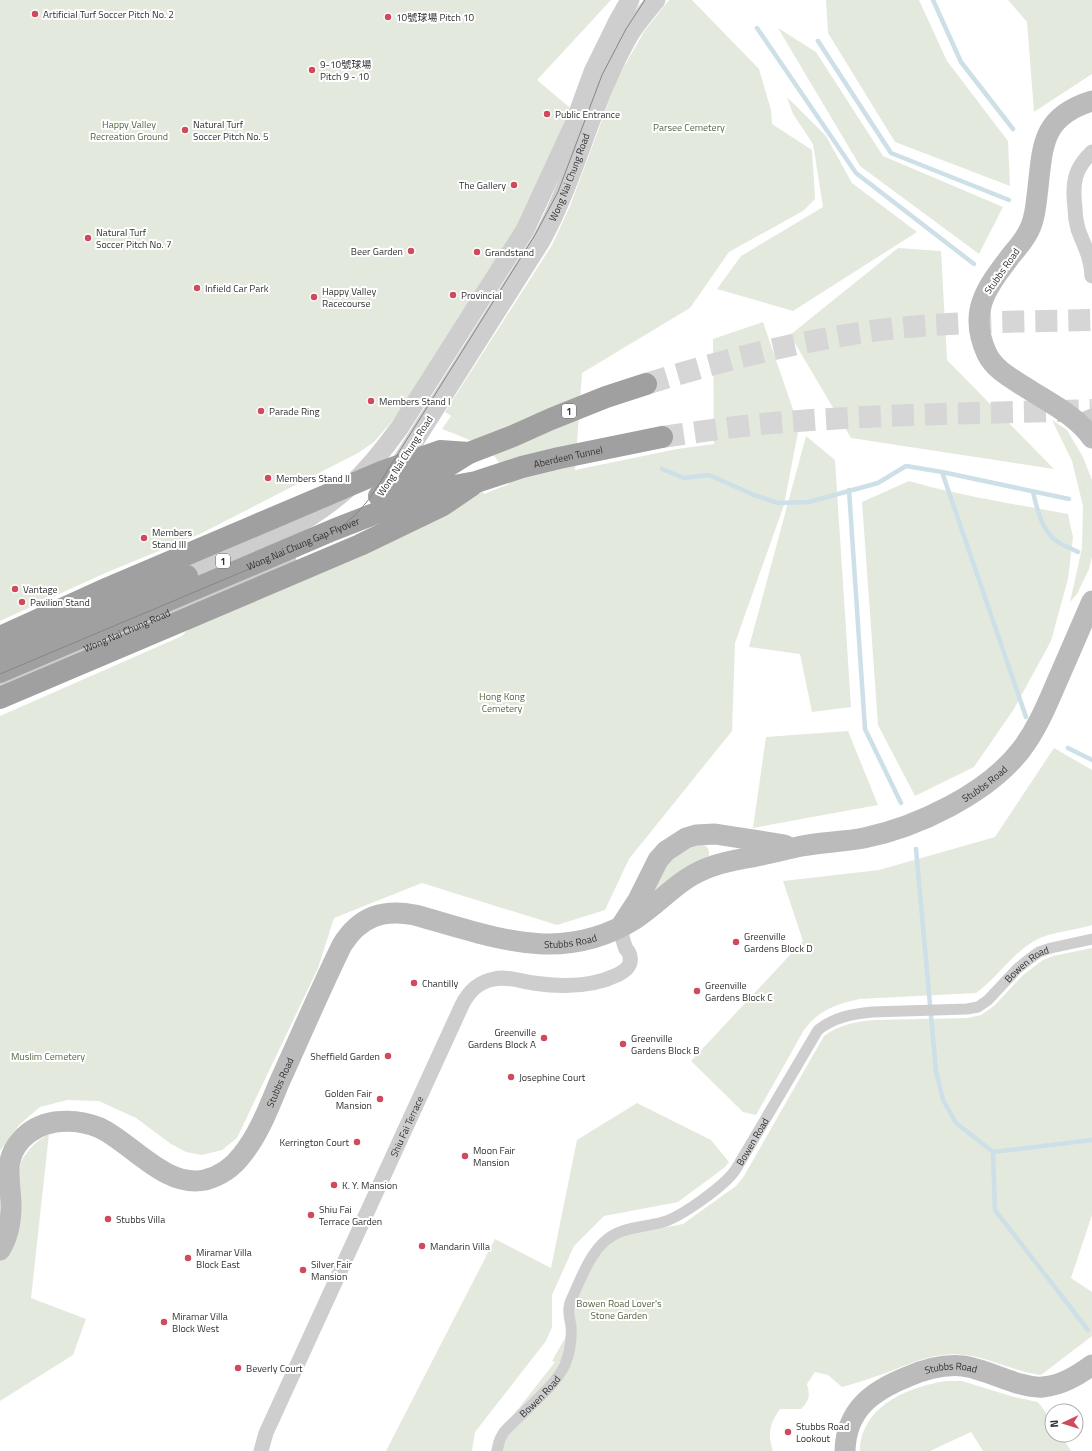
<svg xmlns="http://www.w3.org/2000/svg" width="1092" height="1451" font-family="'Titillium Web','Noto Sans TC',sans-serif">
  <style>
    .green { fill: #e4e9de }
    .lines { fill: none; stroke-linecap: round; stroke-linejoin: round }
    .stream { stroke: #cddfe7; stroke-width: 4.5 }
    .trunk-tunnel { stroke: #d6d6d6; stroke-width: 22; stroke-dasharray: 22 11; stroke-linecap: butt }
    .pedestrian { stroke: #cecece; stroke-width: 11 }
    .minor { stroke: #cecece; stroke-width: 15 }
    .tertiary { stroke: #cecece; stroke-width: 19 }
    .secondary { stroke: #bbb; stroke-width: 21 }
    .trunk { stroke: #a0a0a0; stroke-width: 22 }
    .tram { stroke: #868686; stroke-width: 1 }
    .poi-dot { fill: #d04a5e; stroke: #fff; stroke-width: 1.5 }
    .labels { text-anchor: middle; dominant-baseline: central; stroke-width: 4; stroke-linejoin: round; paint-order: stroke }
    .shield { fill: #fff; stroke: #6f6f6f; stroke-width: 1 }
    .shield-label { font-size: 9px; font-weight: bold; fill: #313131 }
    .poi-label { font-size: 10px; fill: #313131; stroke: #fff; text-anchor: start }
    .park-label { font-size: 10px; fill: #576743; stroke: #fff }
    .street-label { font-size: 10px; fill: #313131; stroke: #fff }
  </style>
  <rect width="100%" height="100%" fill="#fff"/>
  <path class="green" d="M0,0H611L537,80L575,112L523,218L399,413L374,442L358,453L200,534L103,574L0,621Z
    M669,0H692L759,69L771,110L772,124L812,150L815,199L803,211L729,252L690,308L582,373L575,470L677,449L714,444L713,339L763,322L799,427L784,505L735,643L732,731L629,859L605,910L557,925L422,883L334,918L318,968L237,1138L222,1150L202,1155L186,1152L171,1144L136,1118L99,1101L67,1100L40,1107L19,1125L0,1151V716L182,636L195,621L481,488L484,494L509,484C506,478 504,471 500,464C489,445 462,437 442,429L451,416L445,412L552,245L570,206L618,77L645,30Z
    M826,0H919L947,61L1008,141L1010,186L895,142L828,33Z
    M1008,0H1092V74L1034,112L1027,22Z
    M778,28L816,52L883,156L1003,207L979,254L860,166Z
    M787,97L826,136L852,183L917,232L793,311L717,289L741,256L823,207L813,144L793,114Z
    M898,248L941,251L947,360L1054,469L851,438L790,335Z
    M1052,420L1067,430L1083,457L1092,480V557L1089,569L1077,594L1070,602L1082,548L1083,506L1072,461Z
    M806,436L835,460L851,707L812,712L800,654L749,647Z
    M909,481C961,496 1015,504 1068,514L1073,537L1068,579L1051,641L1014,709L974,767L915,796L878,725L862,502Z
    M848,731L878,805L753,828L766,737Z
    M1054,748L1092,770V925C1074,931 1053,931 1036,940C1012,953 998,977 976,993L860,999C836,1004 819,1010 804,1030L756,1115L743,1112L691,1061L803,941L783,881L879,870L995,837Z
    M692,844C702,844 710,844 709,856L652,896L654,886L669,861Z
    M1092,948V1215L1071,1278L1092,1292V1336L1041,1375C1015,1372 991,1358 965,1355C935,1351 910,1364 883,1374C869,1379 856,1383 842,1387L828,1375L815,1372L807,1384C810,1395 810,1400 801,1409H780C770,1423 767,1434 773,1451H491L493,1441L555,1362L552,1361L568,1333L579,1284L611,1237L683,1224L736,1186L744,1176L824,1036C838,1025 855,1022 873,1020L968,1018L981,1015L994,1006L1023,975L1043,960L1053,956Z
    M637,1103L711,1140L729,1162L724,1168L678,1202L604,1216L574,1246L552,1295V1327L546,1341L475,1432L472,1451H386L495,1239L551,1268L577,1140Z
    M49,1134L31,1298L86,1319L73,1355L0,1401V1260L21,1162C28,1149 36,1141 49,1134Z
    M946,1381H962L1014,1397L1038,1402L1052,1421V1435H1061L1071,1451H983L971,1432L930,1451H860C861,1406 908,1387 946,1381Z"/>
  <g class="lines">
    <path class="stream" d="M933,0L961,62L1013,129
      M757,28L856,173L974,264
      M818,41L891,153L1009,200
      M662,469L684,478L709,475L754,495L778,503L809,502L878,483L906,466L942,472L1069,499
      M942,472L1026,717
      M849,490L865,729L901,803
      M1033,492C1037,509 1042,532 1058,542C1064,546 1072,549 1078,552
      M1068,748L1092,760
      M916,849L936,1071L943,1100L956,1123L993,1152L995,1210L1088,1330
      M993,1152L1092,1140"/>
    <path class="trunk-tunnel" d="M646,384C720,361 794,342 872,331C945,321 1019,322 1092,320
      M662,437C703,431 744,425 785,422C887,414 990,413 1092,410"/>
    <path class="pedestrian" id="s1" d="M497,1451L500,1439L504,1432C522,1412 554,1388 565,1365C570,1352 572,1340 571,1326C570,1320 568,1314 569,1308C569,1302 573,1297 575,1291C583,1274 590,1255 604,1242C621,1226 643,1228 663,1222C681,1217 726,1185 736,1169L818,1030C834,1017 853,1014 872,1012L967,1009L978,1007L988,1000L1017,969L1028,960L1039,952L1051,948L1092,939"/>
    <g class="minor">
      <path d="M1092,152C1074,169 1072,184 1075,208C1075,214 1076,222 1078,229C1084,246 1091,256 1092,276"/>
      <path d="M1077,422L1092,416"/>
      <path id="s2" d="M261,1451L266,1433L462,1005C469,991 478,982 494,979C507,976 520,981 533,983C560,987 592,987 617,975C625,971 632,966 630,957C630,954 628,951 626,949C623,942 622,935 619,928"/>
    </g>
    <g class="tertiary">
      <path id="s3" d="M395,472L541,241C577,175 592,99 630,34C637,22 647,11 656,0"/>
      <path d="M173,580C234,554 300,533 349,487C368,469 385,448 400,427L525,230L574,124L593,72L618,21L630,0"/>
      <path id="s4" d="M0,685L287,561"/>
    </g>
    <g class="secondary">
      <path d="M1092,101C1039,117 1043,149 1037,196C1036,206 1035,216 1031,226C1027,236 1020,245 1013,253C987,287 967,311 987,354C995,370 1011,378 1025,387C1048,402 1076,415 1092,438"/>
      <path d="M623,923L638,900L658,860L666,851L686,838L696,835L715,834L785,845"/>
      <path id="s5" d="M0,1250C8,1237 11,1222 11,1206C11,1182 2,1161 21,1140C30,1130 42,1124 55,1122C70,1120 86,1122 100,1128C133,1144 165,1188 205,1180C220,1176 233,1167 242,1155C259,1134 269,1107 279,1083C300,1037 320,990 342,945C360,916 383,909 415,915C492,936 560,966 635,919C663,901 679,877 713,866C727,861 742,859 757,856C772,853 787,849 802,846C822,842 843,842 864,838C917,827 987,794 1021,750C1038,728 1048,702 1059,677C1070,652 1081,626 1092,601"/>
      <path id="s6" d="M845,1451C846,1410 872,1391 907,1377C925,1369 943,1364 963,1366C987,1369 1020,1389 1043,1387C1062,1385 1077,1376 1092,1365"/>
    </g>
    <g class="trunk">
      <path d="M379,496L445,468L469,453L513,436L551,419L606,397L646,384"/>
      <path d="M0,637L108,588L381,472L440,451L469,453"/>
      <path d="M0,654L187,576"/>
      <path id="s7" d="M0,672L333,530L438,489L476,482L522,467L559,458L662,437"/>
      <path d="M0,698L360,545L443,505L471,486"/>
    </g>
    <path class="tram" d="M0,674L318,540C341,530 360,513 374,492L535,235L558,192L602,75L626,29L645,0"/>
  </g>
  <g class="poi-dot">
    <circle cx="35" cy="14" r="4"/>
    <circle cx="388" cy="17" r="4"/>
    <circle cx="312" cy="70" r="4"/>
    <circle cx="547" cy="114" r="4"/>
    <circle cx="185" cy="130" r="4"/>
    <circle cx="514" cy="185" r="4"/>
    <circle cx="88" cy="238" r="4"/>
    <circle cx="411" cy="251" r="4"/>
    <circle cx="477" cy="252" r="4"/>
    <circle cx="197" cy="288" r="4"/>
    <circle cx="453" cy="295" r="4"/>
    <circle cx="314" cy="297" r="4"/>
    <circle cx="371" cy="401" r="4"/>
    <circle cx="261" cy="411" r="4"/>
    <circle cx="268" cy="478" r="4"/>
    <circle cx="144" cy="538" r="4"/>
    <circle cx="15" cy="589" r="4"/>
    <circle cx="22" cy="602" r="4"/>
    <circle cx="736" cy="942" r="4"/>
    <circle cx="414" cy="983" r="4"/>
    <circle cx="697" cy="991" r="4"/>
    <circle cx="544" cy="1038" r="4"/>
    <circle cx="623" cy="1044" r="4"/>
    <circle cx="388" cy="1056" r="4"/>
    <circle cx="511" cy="1077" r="4"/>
    <circle cx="380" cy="1099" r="4"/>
    <circle cx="357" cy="1142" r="4"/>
    <circle cx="465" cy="1156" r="4"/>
    <circle cx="334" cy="1185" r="4"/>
    <circle cx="311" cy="1215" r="4"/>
    <circle cx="108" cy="1219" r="4"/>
    <circle cx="422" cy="1246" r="4"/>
    <circle cx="188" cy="1258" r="4"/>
    <circle cx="303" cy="1270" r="4"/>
    <circle cx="164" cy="1322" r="4"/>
    <circle cx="238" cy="1368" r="4"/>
    <circle cx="788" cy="1432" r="4"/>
  </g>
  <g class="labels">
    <g class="shield">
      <rect x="562" y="404" width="14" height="14" rx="3"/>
      <rect x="216" y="554" width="14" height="14" rx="3"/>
    </g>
    <g class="shield-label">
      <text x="569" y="411">1</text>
      <text x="223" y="561">1</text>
    </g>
    <g class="poi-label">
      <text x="43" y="14">Artificial Turf Soccer Pitch No. 2</text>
      <text x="396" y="17">10號球場 Pitch 10</text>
      <text x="320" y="64">9-10號球場<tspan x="320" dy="12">Pitch 9 - 10</tspan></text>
      <text x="555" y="114">Public Entrance</text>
      <text x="193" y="124">Natural Turf<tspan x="193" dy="12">Soccer Pitch No. 5</tspan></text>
      <text x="506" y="185" text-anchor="end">The Gallery</text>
      <text x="96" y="232">Natural Turf<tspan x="96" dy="12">Soccer Pitch No. 7</tspan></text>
      <text x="403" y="251" text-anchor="end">Beer Garden</text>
      <text x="485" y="252">Grandstand</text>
      <text x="205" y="288">Infield Car Park</text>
      <text x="322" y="291">Happy Valley<tspan x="322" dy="12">Racecourse</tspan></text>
      <text x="461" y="295">Provincial</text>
      <text x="379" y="401">Members Stand I</text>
      <text x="269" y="411">Parade Ring</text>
      <text x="276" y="478">Members Stand II</text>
      <text x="152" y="532">Members<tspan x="152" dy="12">Stand III</tspan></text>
      <text x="23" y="589">Vantage</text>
      <text x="30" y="602">Pavilion Stand</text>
      <text x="744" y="936">Greenville<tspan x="744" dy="12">Gardens Block D</tspan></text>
      <text x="422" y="983">Chantilly</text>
      <text x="705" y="985">Greenville<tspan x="705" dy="12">Gardens Block C</tspan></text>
      <text x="536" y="1032" text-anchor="end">Greenville<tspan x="536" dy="12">Gardens Block A</tspan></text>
      <text x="631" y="1038">Greenville<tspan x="631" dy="12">Gardens Block B</tspan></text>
      <text x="380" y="1056" text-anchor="end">Sheffield Garden</text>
      <text x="519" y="1077">Josephine Court</text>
      <text x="372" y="1093" text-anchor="end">Golden Fair<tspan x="372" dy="12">Mansion</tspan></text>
      <text x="349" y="1142" text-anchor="end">Kerrington Court</text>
      <text x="473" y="1150">Moon Fair<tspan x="473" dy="12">Mansion</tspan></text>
      <text x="342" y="1185">K. Y. Mansion</text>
      <text x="319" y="1209">Shiu Fai<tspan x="319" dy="12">Terrace Garden</tspan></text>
      <text x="116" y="1219">Stubbs Villa</text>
      <text x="430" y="1246">Mandarin Villa</text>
      <text x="196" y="1252">Miramar Villa<tspan x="196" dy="12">Block East</tspan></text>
      <text x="311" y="1264">Silver Fair<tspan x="311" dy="12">Mansion</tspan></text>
      <text x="172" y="1316">Miramar Villa<tspan x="172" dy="12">Block West</tspan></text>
      <text x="246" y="1368">Beverly Court</text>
      <text x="796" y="1426">Stubbs Road<tspan x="796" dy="12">Lookout</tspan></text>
    </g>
    <g class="park-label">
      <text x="129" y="124">Happy Valley<tspan x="129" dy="12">Recreation Ground</tspan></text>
      <text x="689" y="127">Parsee Cemetery</text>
      <text x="502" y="696">Hong Kong<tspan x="502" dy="12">Cemetery</tspan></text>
      <text x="48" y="1056">Muslim Cemetery</text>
      <text x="619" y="1303">Bowen Road Lover's<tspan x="619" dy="12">Stone Garden</tspan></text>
    </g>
    <g class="street-label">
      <text stroke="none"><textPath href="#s3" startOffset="343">Wong Nai Chung Road</textPath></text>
      <text transform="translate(1002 271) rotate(-55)">Stubbs Road</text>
      <text transform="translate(405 456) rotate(-57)">Wong Nai Chung Road</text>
      <text stroke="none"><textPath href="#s7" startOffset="609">Aberdeen Tunnel</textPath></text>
      <text stroke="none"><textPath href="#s7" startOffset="329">Wong Nai Chung Gap Flyover</textPath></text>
      <text stroke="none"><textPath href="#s4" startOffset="138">Wong Nai Chung Road</textPath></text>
      <text stroke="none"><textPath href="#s5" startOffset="1294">Stubbs Road</textPath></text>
      <text stroke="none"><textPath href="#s5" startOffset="843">Stubbs Road</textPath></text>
      <text stroke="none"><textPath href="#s1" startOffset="790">Bowen Road</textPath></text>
      <text stroke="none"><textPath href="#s5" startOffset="448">Stubbs Road</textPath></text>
      <text stroke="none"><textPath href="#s2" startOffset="356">Shiu Fai Terrace</textPath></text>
      <text stroke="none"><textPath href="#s1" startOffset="431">Bowen Road</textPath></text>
      <text stroke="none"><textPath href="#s6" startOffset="149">Stubbs Road</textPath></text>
      <text stroke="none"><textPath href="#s1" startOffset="71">Bowen Road</textPath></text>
    </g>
  </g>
  <g transform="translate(1064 1423) rotate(266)"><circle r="19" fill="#ffffff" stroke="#adadad"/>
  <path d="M0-3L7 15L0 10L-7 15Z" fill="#d04a5e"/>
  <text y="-6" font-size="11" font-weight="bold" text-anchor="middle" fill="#313131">N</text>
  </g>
</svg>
